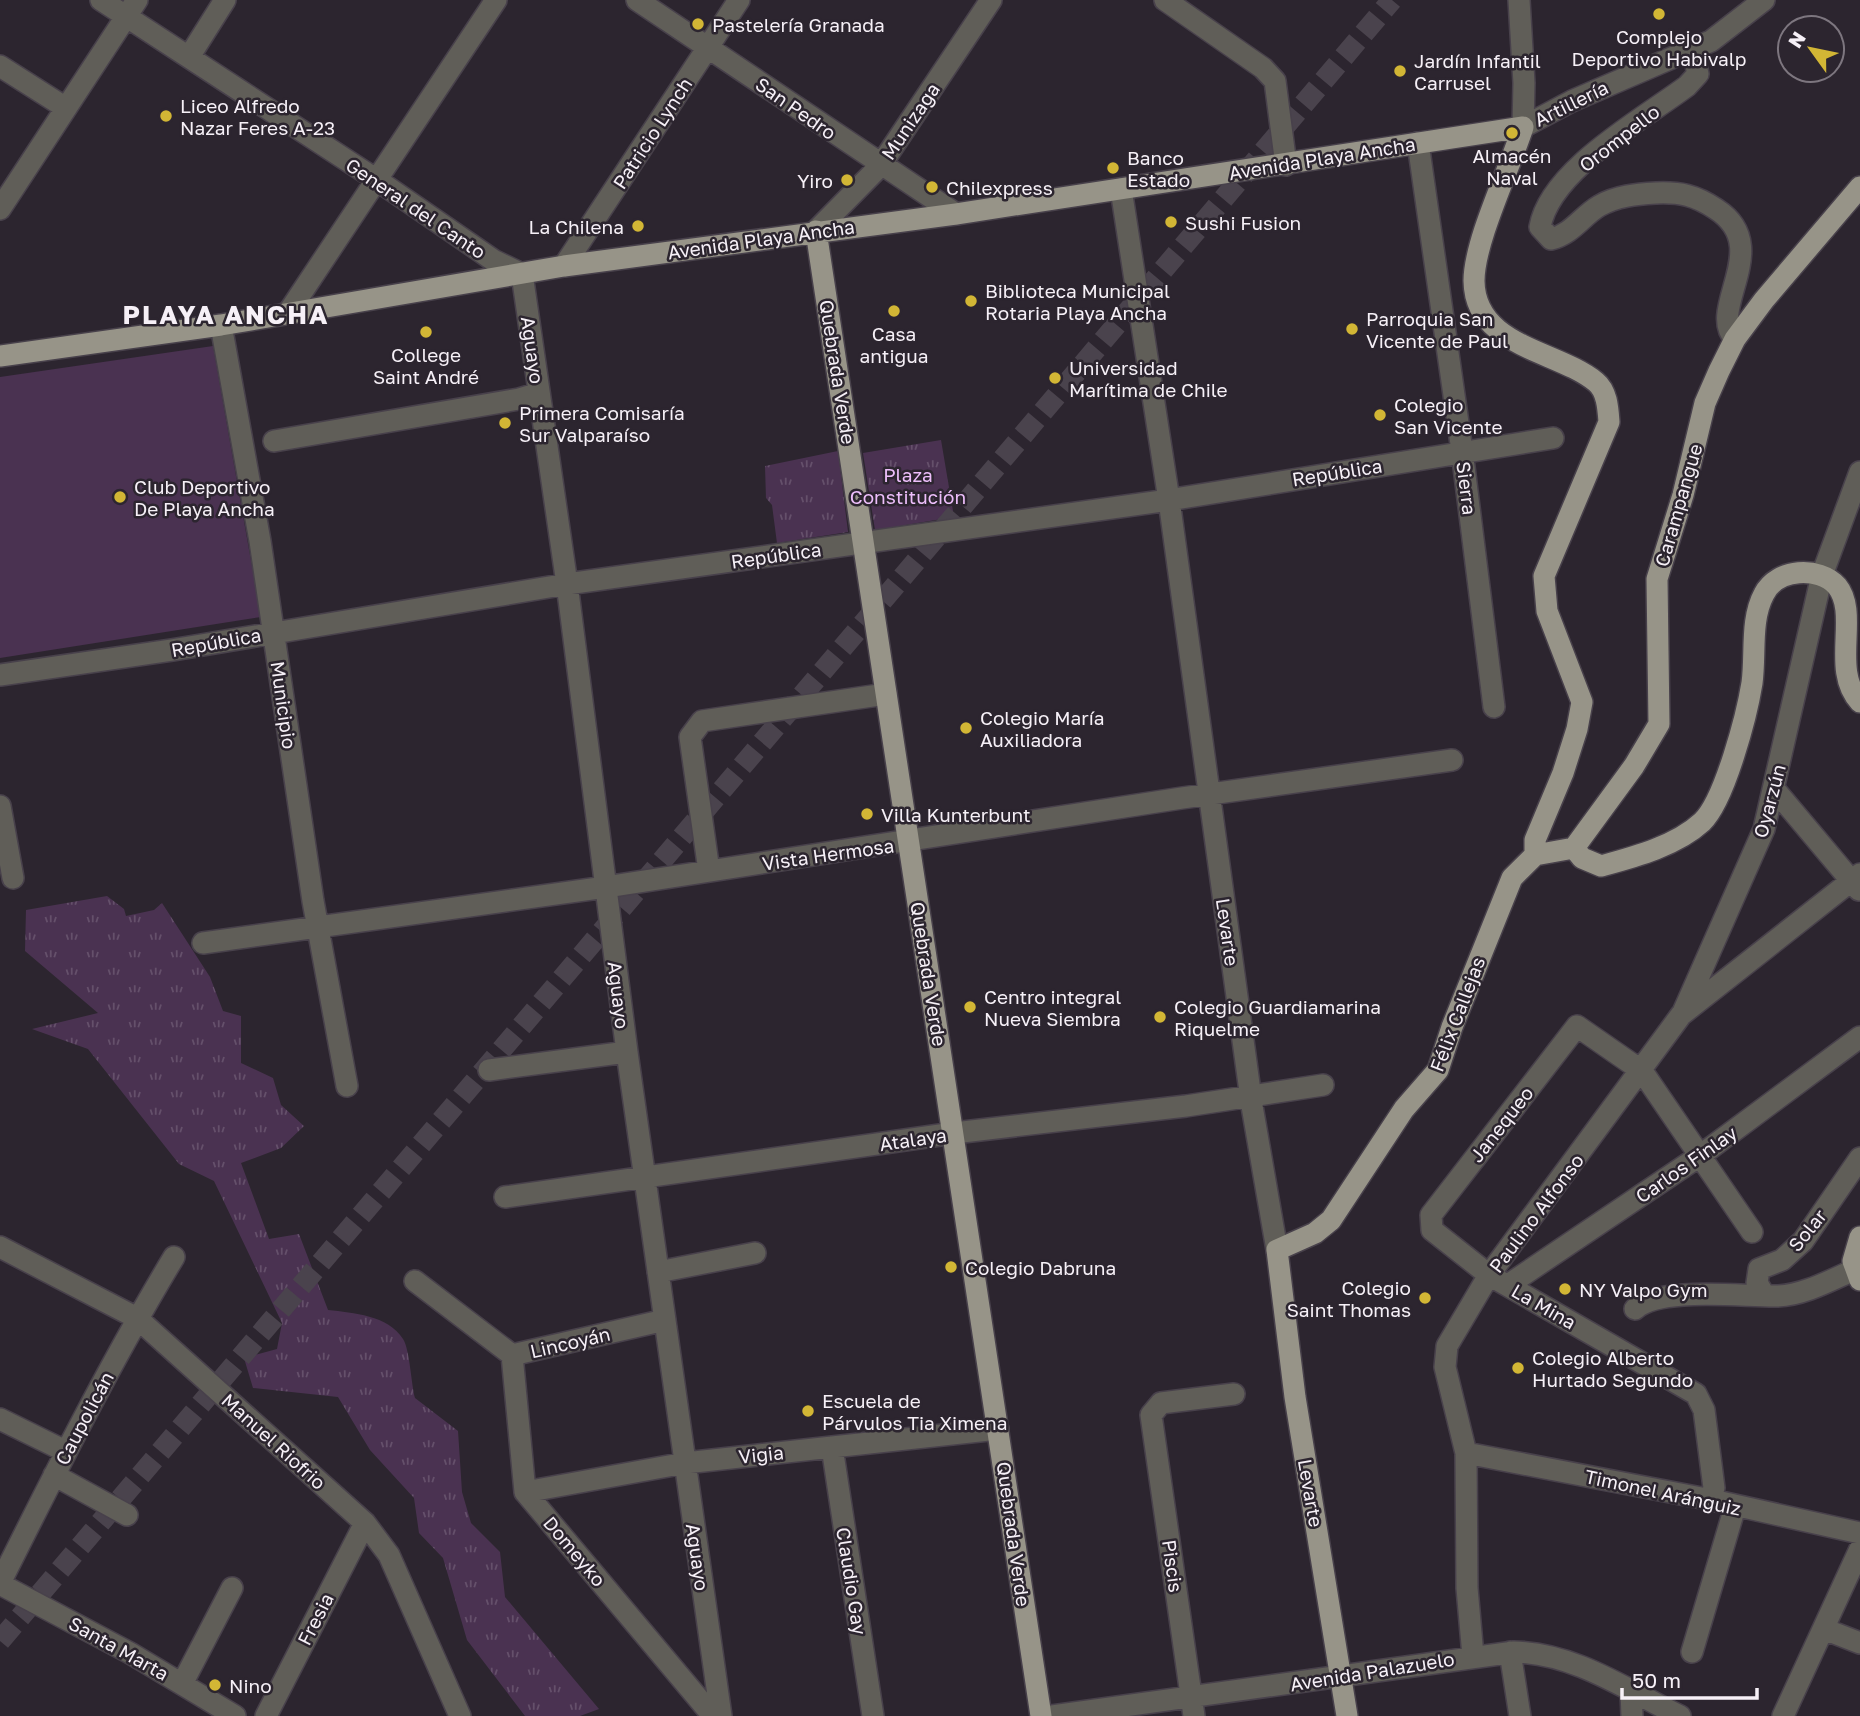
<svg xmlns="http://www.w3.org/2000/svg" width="1860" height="1716" font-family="'Golos Text',sans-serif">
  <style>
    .grass { fill: url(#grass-tufts) }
    .pitch { fill: #4a3251 }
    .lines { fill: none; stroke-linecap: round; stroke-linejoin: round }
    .highway-tunnel { stroke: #4a434d; stroke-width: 21; stroke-dasharray: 21 10; stroke-linecap: butt }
    .minor-casing { stroke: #48414b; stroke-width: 24 }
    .major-casing { stroke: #48414b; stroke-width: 24 }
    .minor { stroke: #605e58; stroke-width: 21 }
    .major { stroke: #979488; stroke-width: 21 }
    .poi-dot { fill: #d2b635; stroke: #2c252f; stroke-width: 2.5 }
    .labels { text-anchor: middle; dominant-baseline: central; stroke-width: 5; stroke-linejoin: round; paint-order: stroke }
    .poi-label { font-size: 19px; fill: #f6f0f7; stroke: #2c252f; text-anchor: start }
    .street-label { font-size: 19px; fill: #f6f0f7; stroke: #2c252f }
    .park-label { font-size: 19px; fill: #edbefb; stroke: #2c252f }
    .district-label { font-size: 26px; font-weight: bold; letter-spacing: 2px; fill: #f6f0f7; stroke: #2c252f }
  </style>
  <defs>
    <pattern id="grass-tufts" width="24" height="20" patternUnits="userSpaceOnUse" patternTransform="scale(1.75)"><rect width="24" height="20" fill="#4a3251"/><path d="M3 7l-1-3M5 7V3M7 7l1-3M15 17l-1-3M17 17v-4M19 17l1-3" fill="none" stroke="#65506b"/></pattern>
  </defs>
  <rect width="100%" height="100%" fill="#2c252f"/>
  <path class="grass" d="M941,440L954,517L875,530L863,453Z
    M838,451L848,532L777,543L772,505L766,498L765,466Z
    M107,896L124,909L126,916L154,910L162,903L210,977L223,1011L241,1016V1063L273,1078L281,1105L304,1126L281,1148L241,1163L269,1239L299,1234L328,1310C353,1313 388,1315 403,1339C410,1350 411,1384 415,1398L458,1431L462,1492L471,1523L500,1552L505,1597L599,1709L580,1716H525L467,1640L443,1558L419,1533L414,1498L370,1450L338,1397L253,1388L244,1358L277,1349L282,1323L214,1181L179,1164L88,1049L32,1029L98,1013L25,951L26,910Z"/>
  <path class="pitch" d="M213,346L261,617L0,658V377Z"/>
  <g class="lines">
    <path class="highway-tunnel" d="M0,1641L1392,0"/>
    <g class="minor-casing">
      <path id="minor" d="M101,0L377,180L493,260L522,274L567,584L627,1052L721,1716
        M637,0L956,214
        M1165,0L1263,68L1275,81L1286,165
        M1519,0L1524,83L1523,127L1572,101L1711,41L1764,0
        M1692,48L1698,74L1687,86C1643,119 1550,170 1540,227L1551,239C1572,234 1582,216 1599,206C1616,196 1637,194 1656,193C1680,192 1695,195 1716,209C1775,247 1706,309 1735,339
        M189,57L225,0
        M0,66L66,108
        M1418,143L1462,451L1494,707
        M1121,189L1169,500L1252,1106L1277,1250
        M0,209L137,0
        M816,231L880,166L991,0
        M564,266L739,0
        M288,313L496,0
        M221,325L260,541L313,901L347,1086
        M274,441L519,399L539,393
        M0,675L172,650L567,584L1169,500L1553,438
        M1775,790L1859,890
        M0,806L13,878
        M709,871L690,737L702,721L886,694
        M203,943L606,887L1182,798L1452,760
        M1684,1010L1764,829L1822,575L1860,472
        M489,1070L627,1052
        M505,1197L954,1133L1186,1106L1323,1085
        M0,1247L137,1318L365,1523L389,1555L460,1716
        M658,1272L755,1253
        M415,1281L512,1355L665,1320
        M1508,1285L1701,1155L1860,1037
        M1763,1293L1757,1283L1759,1269L1782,1260L1803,1241L1860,1158
        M1635,1309C1660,1286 1744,1297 1778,1296C1804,1295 1831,1280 1854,1270
        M512,1355L525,1492L713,1716
        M0,1419L65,1451
        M832,1447L873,1716
        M1466,1453L1712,1500L1860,1533
        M54,1475L127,1515
        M1714,1488L1704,1410L1696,1394L1489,1275L1432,1230L1431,1215L1577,1026L1642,1071L1752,1232
        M525,1492L685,1463L998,1429
        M0,1583C55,1473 110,1363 174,1257
        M0,1584L130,1653L235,1716
        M1824,1629L1860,1643
        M1510,1652L1520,1716
        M1692,1652L1735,1507
        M1473,1656L1467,1588L1466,1453L1445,1367L1447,1346L1489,1275L1681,1015L1860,874
        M182,1684L232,1588
        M1631,1692L1632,1716
        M266,1716L365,1523
        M1052,1716L1514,1652C1575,1653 1627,1690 1680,1716
        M1194,1716L1151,1415L1161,1403L1234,1394
        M1783,1716L1860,1549"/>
    </g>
    <g class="major-casing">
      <path id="major" d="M816,231L1041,1716
        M0,356L221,325L564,266L956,214L1523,127C1510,168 1474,241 1474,281C1475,347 1557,350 1596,382C1607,391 1608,408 1609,422L1544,576L1547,611L1582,702L1577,729L1563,773L1535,840V855
        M1574,848L1634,766L1659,724L1657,579L1683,495L1705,403L1719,371L1735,339L1764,300L1860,187
        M1574,848L1582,858L1601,866C1634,857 1676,846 1702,822C1725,800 1747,714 1752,683C1756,654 1750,620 1764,594C1777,568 1819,566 1837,586C1860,614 1830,670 1860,702
        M1860,1237L1853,1261L1860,1280
        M1347,1716L1295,1397L1277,1250L1315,1233L1331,1220L1404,1109L1438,1070L1452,1027L1512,878L1535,855L1574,848"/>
    </g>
    <use href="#minor" class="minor"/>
    <use href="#major" class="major"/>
  </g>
  <g class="poi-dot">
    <circle cx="1659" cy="14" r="7"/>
    <circle cx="698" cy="24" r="7"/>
    <circle cx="1400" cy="71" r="7"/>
    <circle cx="166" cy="116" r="7"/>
    <circle cx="1512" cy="133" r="7"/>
    <circle cx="1113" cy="168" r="7"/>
    <circle cx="847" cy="180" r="7"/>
    <circle cx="932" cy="187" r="7"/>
    <circle cx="1171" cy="222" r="7"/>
    <circle cx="638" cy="226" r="7"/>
    <circle cx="971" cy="301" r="7"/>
    <circle cx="894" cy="311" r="7"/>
    <circle cx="1352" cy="329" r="7"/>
    <circle cx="426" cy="332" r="7"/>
    <circle cx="1055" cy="378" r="7"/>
    <circle cx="1380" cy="415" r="7"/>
    <circle cx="505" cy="423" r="7"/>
    <circle cx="120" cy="497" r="7"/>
    <circle cx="966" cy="728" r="7"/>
    <circle cx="867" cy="814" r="7"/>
    <circle cx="970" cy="1007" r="7"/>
    <circle cx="1160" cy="1017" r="7"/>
    <circle cx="951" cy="1267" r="7"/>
    <circle cx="1565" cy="1289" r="7"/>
    <circle cx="1425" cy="1298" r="7"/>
    <circle cx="1518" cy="1368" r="7"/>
    <circle cx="808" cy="1411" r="7"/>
    <circle cx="215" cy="1685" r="7"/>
  </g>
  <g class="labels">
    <g class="poi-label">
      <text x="712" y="24">Pastelería Granada</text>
      <text x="1659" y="36" text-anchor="middle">Complejo<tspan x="1659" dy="22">Deportivo Habivalp</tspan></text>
      <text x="1414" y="60">Jardín Infantil<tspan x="1414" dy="22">Carrusel</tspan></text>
      <text x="180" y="105">Liceo Alfredo<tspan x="180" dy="22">Nazar Feres A-23</tspan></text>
      <text x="1512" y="155" text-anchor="middle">Almacén<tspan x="1512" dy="22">Naval</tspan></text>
      <text x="1127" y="157">Banco<tspan x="1127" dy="22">Estado</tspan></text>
      <text x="833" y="180" text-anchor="end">Yiro</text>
      <text x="946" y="187">Chilexpress</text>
      <text x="1185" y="222">Sushi Fusion</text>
      <text x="624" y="226" text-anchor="end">La Chilena</text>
      <text x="985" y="290">Biblioteca Municipal<tspan x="985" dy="22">Rotaria Playa Ancha</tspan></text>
      <text x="1366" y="318">Parroquia San<tspan x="1366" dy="22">Vicente de Paul</tspan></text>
      <text x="894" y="333" text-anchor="middle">Casa<tspan x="894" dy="22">antigua</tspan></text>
      <text x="426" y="354" text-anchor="middle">College<tspan x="426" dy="22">Saint André</tspan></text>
      <text x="1069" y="367">Universidad<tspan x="1069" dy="22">Marítima de Chile</tspan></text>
      <text x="1394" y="404">Colegio<tspan x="1394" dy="22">San Vicente</tspan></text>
      <text x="519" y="412">Primera Comisaría<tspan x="519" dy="22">Sur Valparaíso</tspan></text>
      <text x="134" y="486">Club Deportivo<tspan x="134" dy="22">De Playa Ancha</tspan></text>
      <text x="980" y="717">Colegio María<tspan x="980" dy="22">Auxiliadora</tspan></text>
      <text x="881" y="814">Villa Kunterbunt</text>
      <text x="984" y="996">Centro integral<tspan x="984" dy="22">Nueva Siembra</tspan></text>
      <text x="1174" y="1006">Colegio Guardiamarina<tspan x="1174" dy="22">Riquelme</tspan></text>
      <text x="965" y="1267">Colegio Dabruna</text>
      <text x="1411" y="1287" text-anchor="end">Colegio<tspan x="1411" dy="22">Saint Thomas</tspan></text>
      <text x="1579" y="1289">NY Valpo Gym</text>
      <text x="1532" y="1357">Colegio Alberto<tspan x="1532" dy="22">Hurtado Segundo</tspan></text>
      <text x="822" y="1400">Escuela de<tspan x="822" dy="22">Párvulos Tia Ximena</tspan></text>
      <text x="229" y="1685">Nino</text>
    </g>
    <g class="street-label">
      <text transform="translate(1571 103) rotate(-26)">Artillería</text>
      <text transform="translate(796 108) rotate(35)">San Pedro</text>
      <text transform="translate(910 121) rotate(-56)">Munizaga</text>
      <text transform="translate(652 133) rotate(-57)">Patricio Lynch</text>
      <text transform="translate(1619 138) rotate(-38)">Orompello</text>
      <text transform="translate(1322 158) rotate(-9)">Avenida Playa Ancha</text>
      <text transform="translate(416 208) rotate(34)">General del Canto</text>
      <text transform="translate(761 239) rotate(-8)">Avenida Playa Ancha</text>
      <text transform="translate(533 350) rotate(82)">Aguayo</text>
      <text transform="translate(838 372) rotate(81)">Quebrada Verde</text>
      <text transform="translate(1337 472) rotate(-9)">República</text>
      <text transform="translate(1467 488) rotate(83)">Sierra</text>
      <text transform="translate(1678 505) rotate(-74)">Carampangue</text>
      <text transform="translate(776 555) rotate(-8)">República</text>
      <text transform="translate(216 642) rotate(-10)">República</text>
      <text transform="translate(284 705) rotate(82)">Municipio</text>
      <text transform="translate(1769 801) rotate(-75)">Oyarzún</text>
      <text transform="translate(828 854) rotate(-8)">Vista Hermosa</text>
      <text transform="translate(1228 932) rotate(82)">Levarte</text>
      <text transform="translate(929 974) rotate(81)">Quebrada Verde</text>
      <text transform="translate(619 995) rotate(83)">Aguayo</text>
      <text transform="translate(1457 1014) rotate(-69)">Félix Callejas</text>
      <text transform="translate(1501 1124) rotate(-52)">Janequeo</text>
      <text transform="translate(913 1139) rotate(-8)">Atalaya</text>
      <text transform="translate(1686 1164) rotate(-35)">Carlos Finlay</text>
      <text transform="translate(1536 1213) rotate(-53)">Paulino Alfonso</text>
      <text transform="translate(1807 1230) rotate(-51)">Solar</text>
      <text transform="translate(1544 1306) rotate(30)">La Mina</text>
      <text transform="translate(570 1342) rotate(-13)">Lincoyán</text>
      <text transform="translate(84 1418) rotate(-62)">Caupolicán</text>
      <text transform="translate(274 1441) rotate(42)">Manuel Riofrio</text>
      <text transform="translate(761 1454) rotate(-6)">Vigia</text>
      <text transform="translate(1663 1492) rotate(12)">Timonel Aránguiz</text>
      <text transform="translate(1311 1493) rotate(80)">Levarte</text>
      <text transform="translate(1014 1534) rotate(82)">Quebrada Verde</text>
      <text transform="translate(575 1551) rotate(50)">Domeyko</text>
      <text transform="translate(698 1557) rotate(82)">Aguayo</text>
      <text transform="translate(1173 1566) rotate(82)">Piscis</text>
      <text transform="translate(852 1581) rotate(81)">Claudio Gay</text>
      <text transform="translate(315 1619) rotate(-63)">Fresia</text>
      <text transform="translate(119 1648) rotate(29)">Santa Marta</text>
      <text transform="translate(1372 1671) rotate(-9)">Avenida Palazuelo</text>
    </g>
    <g class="park-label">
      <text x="908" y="474">Plaza<tspan x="908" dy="22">Constitución</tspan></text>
    </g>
    <g class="district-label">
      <text x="226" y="314">PLAYA ANCHA</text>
    </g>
  </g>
  <g transform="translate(1811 49) rotate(303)"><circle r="33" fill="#2c252f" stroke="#7d767f" stroke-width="2"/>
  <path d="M0-5L12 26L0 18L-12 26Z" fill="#d2b635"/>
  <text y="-10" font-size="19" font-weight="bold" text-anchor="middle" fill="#f6f0f7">N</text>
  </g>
  <path d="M1622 1688v10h135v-10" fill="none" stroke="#f6f0f7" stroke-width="3.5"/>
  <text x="1632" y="1688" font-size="21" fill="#f6f0f7" stroke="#2c252f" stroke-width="5" paint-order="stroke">50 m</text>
</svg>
